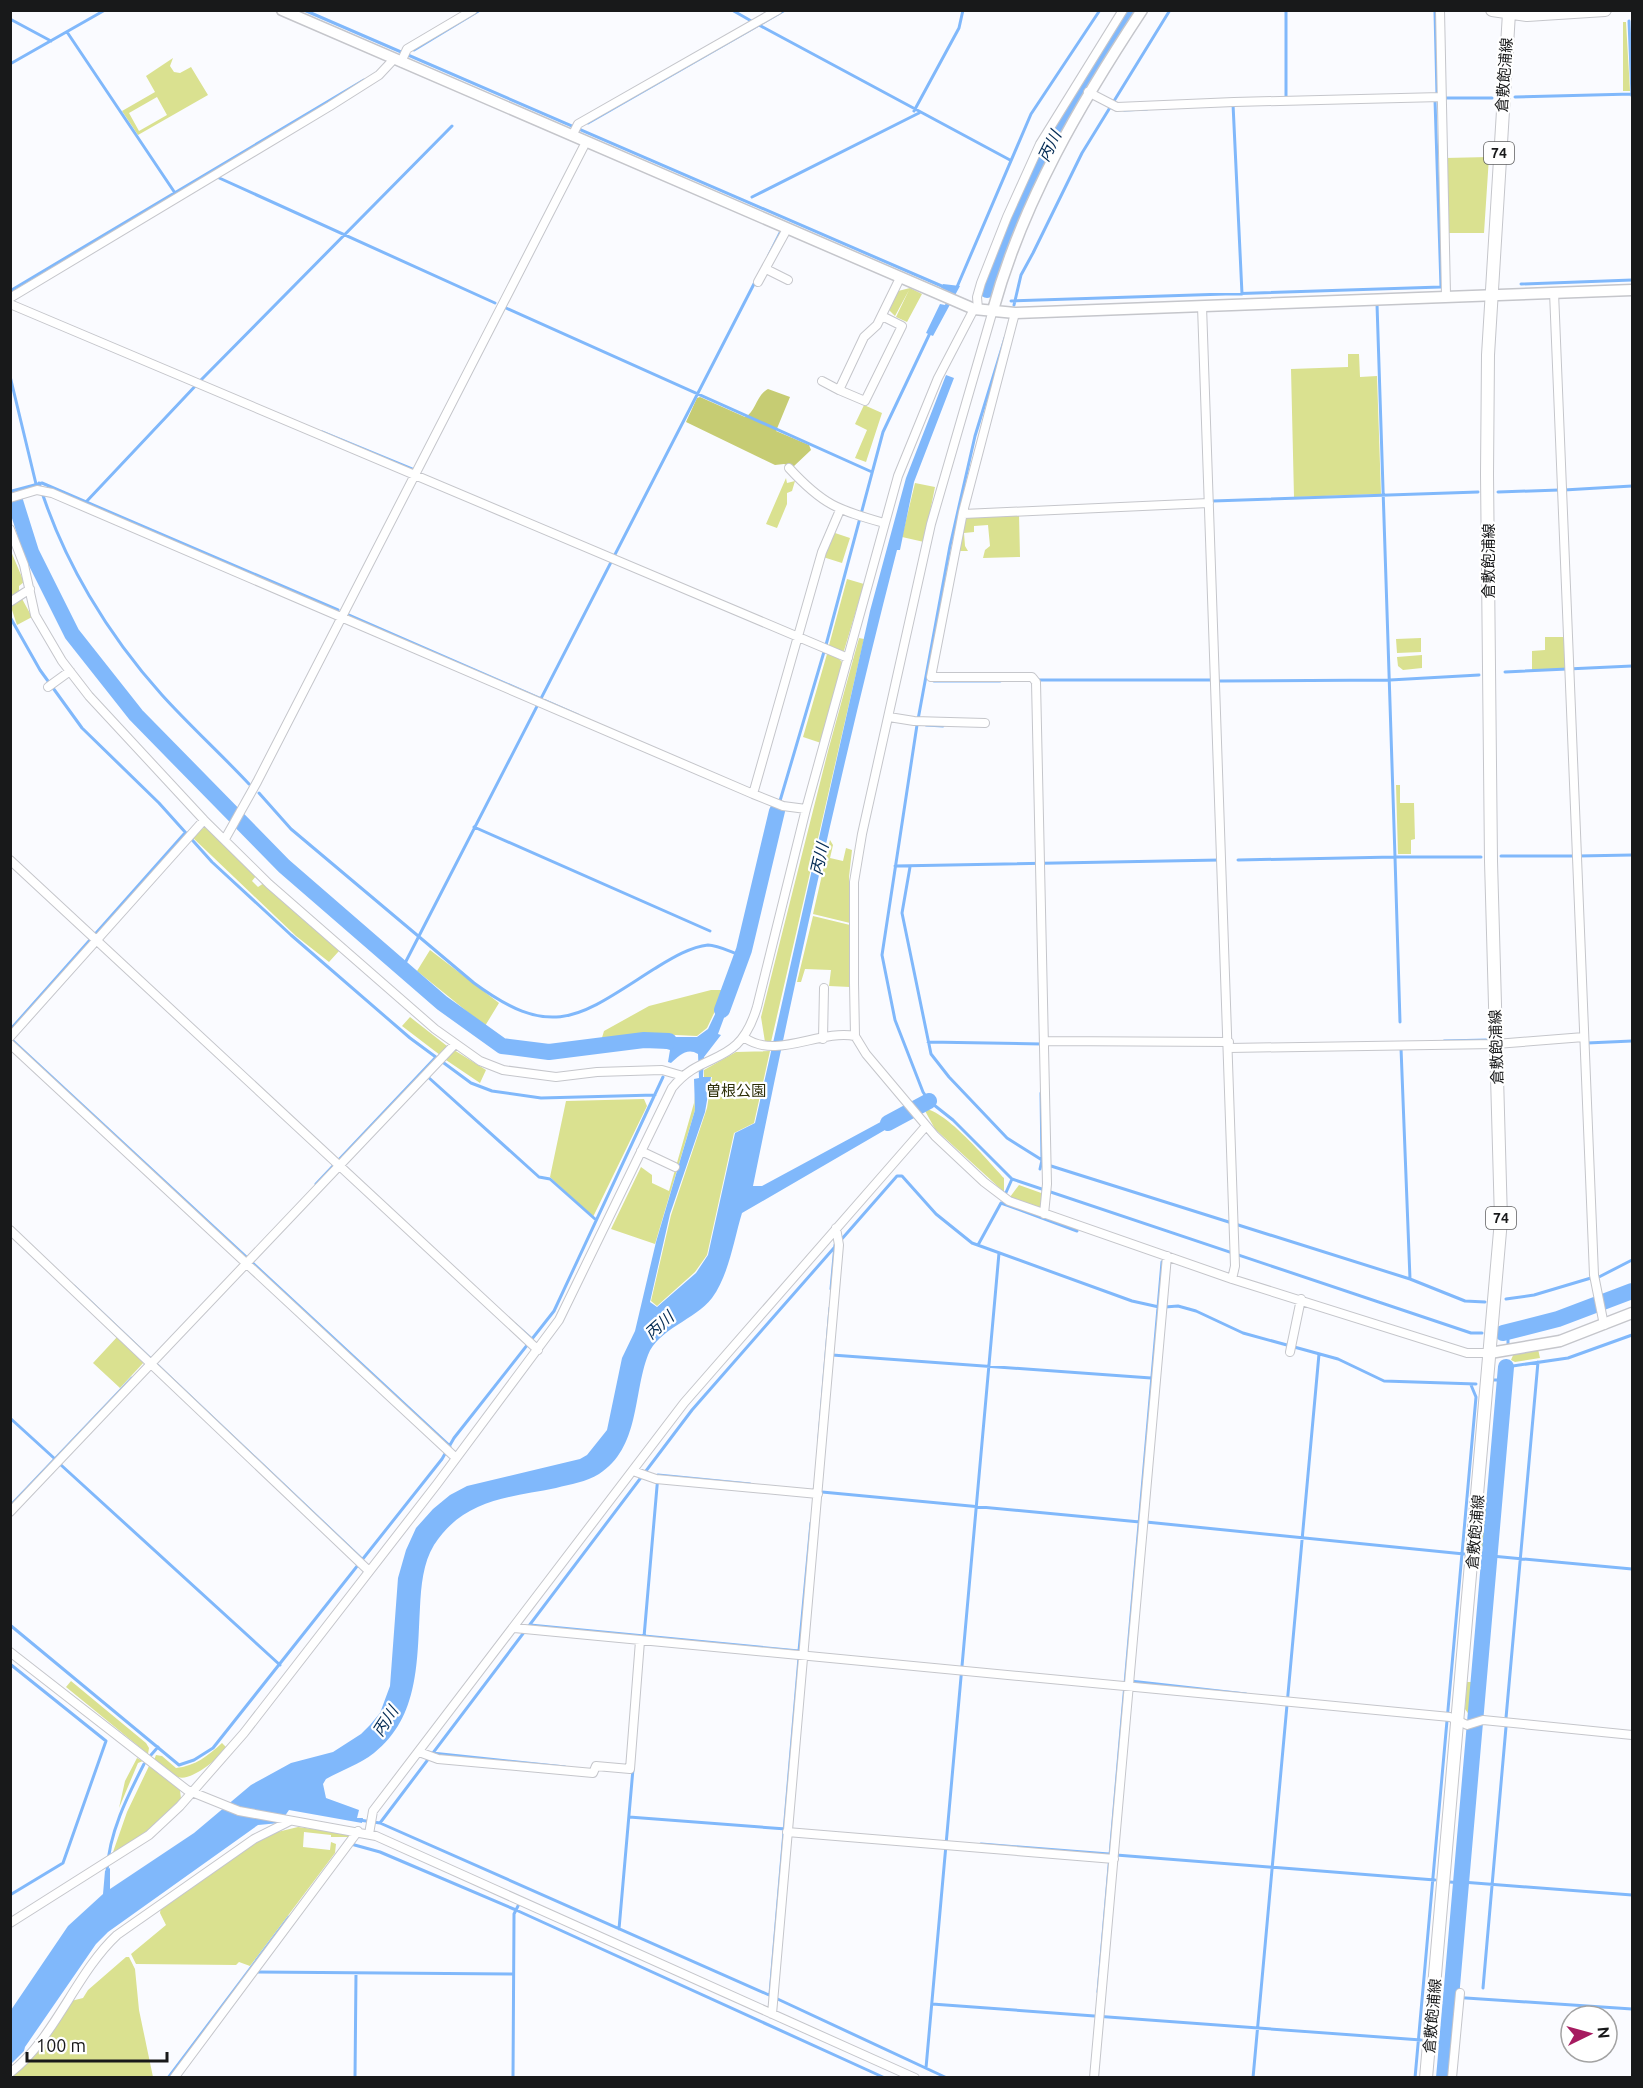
<svg xmlns="http://www.w3.org/2000/svg" width="1643" height="2088" font-family="Ubuntu,'Noto Sans JP',sans-serif">
  <style>
    .green { fill: #dae190; fill-rule: evenodd }
    .forest { fill: #c6cc73 }
    .water { fill: #80b8fb }
    .lines { fill: none; stroke-linecap: round; stroke-linejoin: round }
    .stream { stroke: #80b8fb; stroke-width: 3 }
    .river { stroke: #80b8fb; stroke-width: 16 }
    .street-casing { stroke: #c5c6cb; stroke-width: 10 }
    .secondary-casing { stroke: #c5c6cb; stroke-width: 13 }
    .primary-casing { stroke: #c5c6cb; stroke-width: 14 }
    .street { stroke: #fff; stroke-width: 8 }
    .secondary { stroke: #fff; stroke-width: 10 }
    .primary { stroke: #fff; stroke-width: 12 }
    .labels { text-anchor: middle; dominant-baseline: central; stroke-width: 4.5; stroke-linejoin: round; paint-order: stroke }
    .shield { fill: #fff; stroke: #5d5e5f; stroke-width: 1.5 }
    .shield-label { font-size: 14px; font-weight: bold; fill: #18191a }
    .street-label { font-size: 15px; fill: #18191a; stroke: #fff }
    .park-label { font-size: 15px; fill: #2d2f08; stroke: #fff }
    .water-label { font-size: 16px; font-style: italic; fill: #032b54; stroke: #fff }
  </style>
  <rect width="100%" height="100%" fill="#fafbff"/>
  <path class="green" d="M1623,22H1626L1630,91H1623Z
    M173,58L170,66L174,72L180,73L191,67L208,95L138,135L122,111L155,92L146,76ZM157,97L167,115L139,131L129,113Z
    M1489,157L1484,233H1446L1445,158Z
    M910,288L922,294L907,322L896,317L909,290L895,316L889,310L898,291Z
    M1348,354H1359L1360,377L1377,376L1381,494L1294,497L1291,369L1348,367Z
    M864,405L882,413L866,462L855,458L867,430L855,424Z
    M786,478L787,483L795,481L792,491L787,493V504L777,528L766,524Z
    M915,483L935,487L924,542L902,537Z
    M1019,514L1020,557L983,558L985,550L990,546L988,525L974,526V532L964,533L965,546L968,551H958L964,516Z
    M832,532L850,538L842,563L823,557Z
    M10,549L24,582L19,586V592L10,598Z
    M847,579L864,584L843,654L828,649Z
    M21,597L32,617L17,625L11,607Z
    M1545,637H1565L1567,669L1532,670V651L1545,650Z
    M859,638L864,639L771,1042H765L761,1017L828,751Z
    M1421,638V652L1397,653L1396,639Z
    M827,654L838,658L842,662L821,743L803,737Z
    M1422,655V668L1403,670L1398,666L1397,657Z
    M1396,785H1400V803H1414L1415,839L1411,840V854H1398Z
    M205,827L256,876L252,881L258,887L264,883L339,951L329,962L296,936L192,837Z
    M830,840L833,845L830,858L843,861L846,848L852,850L849,877L850,923L813,914Z
    M813,916L850,925V987L829,986L831,970L805,969L801,982H797Z
    M430,950L499,1003L485,1026L417,971Z
    M711,990H725L707,1028L697,1036L655,1034L601,1041L604,1031L649,1006Z
    M410,1017L447,1046L440,1055L402,1026Z
    M454,1050L486,1070L480,1083L446,1060Z
    M770,1051L754,1123L734,1133L707,1255L695,1272L657,1306L651,1301L671,1215L707,1108L712,1077H704V1070L736,1052Z
    M694,1094L695,1110L655,1244L611,1229L641,1167L652,1175V1183L669,1191L694,1103Z
    M644,1099L647,1106L593,1217L550,1177L566,1101Z
    M924,1109C945,1109 989,1162 1004,1178V1192L935,1129Z
    M1019,1185L1044,1194L1042,1209L1010,1197Z
    M118,1336L145,1361L120,1388L93,1363Z
    M1538,1349L1540,1358L1515,1362L1511,1360L1514,1353Z
    M1485,1509L1489,1511L1486,1554L1479,1553Z
    M71,1681L146,1743L149,1748L148,1754L66,1687Z
    M1467,1682H1475L1470,1716L1465,1709Z
    M222,1743L227,1748C219,1758 191,1782 178,1777C170,1774 162,1766 154,1760L156,1755L162,1756L176,1768C195,1766 208,1756 222,1743Z
    M137,1758L143,1761L138,1763L119,1808L125,1781Z
    M149,1766L180,1790L181,1799L147,1833L112,1855L127,1812Z
    M298,1827L351,1834L350,1837H331V1835L304,1832L303,1847L330,1850L331,1842L336,1844L335,1853L250,1966L239,1962L236,1965L136,1964L131,1954L166,1925L160,1913L161,1907L269,1834Z
    M126,1957H129L135,1969L139,2010L153,2077L11,2078L32,2058L71,2001L83,1998L88,1990Z"/>
  <path class="forest" d="M768,389L790,397L776,431L809,445L811,450L793,467L784,464L775,465L686,422L697,398L700,397L745,417C756,412 756,395 768,389Z"/>
  <path class="water" d="M943,284L960,286L933,336L926,333L940,304L945,305L950,292L941,288Z
    M946,375L954,378L914,482L900,550H897C843,760 796,973 753,1186H762L899,1112L906,1110L909,1116L742,1213C734,1239 729,1275 712,1298C695,1320 658,1329 648,1355C633,1394 640,1448 599,1474C586,1482 571,1484 556,1488C507,1498 464,1499 434,1545C423,1563 421,1586 420,1607C417,1659 420,1717 374,1753C360,1764 342,1770 326,1779L323,1784L326,1798L359,1810L357,1818H363L362,1823L289,1810L280,1823L258,1825L108,1932L96,1944L25,2047L24,2051L11,2064V2010L68,1926L103,1894L105,1871L110,1868V1889L194,1833L251,1785L291,1763L333,1752L361,1734L370,1725L380,1713L390,1686L398,1578L406,1550L416,1528L433,1509L450,1495L467,1486L580,1459L587,1455L607,1430L622,1358L635,1331L656,1242L695,1110L694,1079L699,1078L698,1054C687,1047 679,1056 671,1063L668,1062L670,1050L647,1043V1037H697L708,1029L727,989L734,991L718,1034L721,1035L704,1057L703,1077H711L705,1112L670,1214L650,1302L657,1307L696,1273L708,1255L735,1133L755,1123L870,611L906,478Z"/>
  <g class="lines">
    <path class="stream" d="M304,10L944,287
      M732,10L753,22
      M1286,10V98
      M1435,12L1437,95
      M10,19L51,41
      M1629,21L1632,96
      M759,25L1010,160
      M67,32L175,193
      M414,50L480,10
      M10,64L105,10
      M1515,97L1632,94
      M1444,98H1492
      M1435,100L1441,287
      M1233,104L1242,294
      M1124,110L1147,109
      M914,111L959,28L963,10
      M588,123L785,10
      M217,177L495,303
      M752,197L919,113
      M769,255L780,233
      M1521,284L1632,280
      M957,287L1031,114L1100,10
      M10,291L364,80
      M1011,301L1441,287
      M1377,304L1395,857H1481
      M1014,305L1021,275L1033,253L1082,153L1170,10
      M506,308L872,472
      M1005,338L975,436L950,546L917,725L882,955L895,1020L923,1092L929,1101L953,1120L1012,1179L1471,1333H1482
      M10,376L36,484
      M322,432L412,469
      M39,483C63,561 108,635 162,695C190,726 221,754 249,784
      M1564,490L1632,486
      M12,491L42,483L338,610
      M1498,492L1559,490
      M1213,501L1478,492
      M86,502L200,381L452,126
      M349,615L578,715
      M10,617L40,670L82,728L159,803L212,862L291,935L410,1038L471,1083L492,1091L541,1098L655,1095
      M1505,672L1632,666
      M1037,680H1212
      M934,681H1000
      M1220,681L1390,680L1479,675
      M926,725L943,726
      M259,793L291,829L474,983C554,1042 580,1016 654,969C669,960 689,947 708,945C718,945 733,953 743,956
      M777,811L826,645L883,432L930,333
      M474,827L710,931
      M1501,856H1573
      M1578,856L1632,855
      M1238,860L1395,857L1400,1022
      M895,866L1220,860
      M910,867L902,913L931,1054L949,1077L1007,1138L1042,1160
      M402,969L756,280
      M10,1030L184,834
      M11,1039L450,1446
      M1444,1041L1487,1040
      M928,1042L1042,1044
      M1587,1043L1632,1041
      M1401,1048L1410,1279
      M428,1077L539,1177L550,1179L595,1219
      M1051,1166L1410,1279L1465,1301L1485,1302
      M1040,1169L1042,1160L1041,1093
      M316,1184L436,1057
      M1004,1197L1012,1179
      M1001,1203L1077,1231
      M978,1245L1001,1203
      M1597,1278L1632,1260
      M74,1286L362,1559
      M831,1289L835,1245
      M1506,1299L1534,1295L1591,1278
      M1165,1307L1178,1306L1196,1311L1243,1333L1338,1359L1384,1381L1476,1384
      M515,1324L532,1339
      M1508,1331V1344
      M832,1355L1151,1378
      M1506,1367L1568,1358L1632,1335
      M1494,1380H1504
      M10,1418L55,1459
      M819,1438L830,1308
      M61,1465L280,1665
      M658,1475L750,1484
      M822,1492L1140,1522
      M10,1506L132,1378
      M1146,1522L1464,1554
      M1481,1555L1632,1569
      M10,1625L179,1765L194,1760L213,1748L442,1459L454,1438L554,1311L663,1077
      M530,1625L799,1651L811,1523
      M644,1637L658,1475
      M10,1664L106,1741L63,1863L10,1895
      M1130,1681L1246,1694
      M1506,1718L1538,1362
      M432,1753L565,1767
      M151,1755L158,1747
      M629,1817L786,1829
      M359,1820L380,1823L769,1995L947,2078
      M380,1823L692,1410L897,1176H902L936,1214L972,1243L1132,1301L1159,1307
      M351,1844L380,1852L516,1910L885,2078
      M981,1844L1109,1854
      M1116,1855L1435,1880
      M107,1871C109,1833 127,1797 144,1764
      M1450,1882L1461,1883
      M1462,1882L1632,1895
      M619,1929L633,1769
      M257,1972L513,1974
      M1483,1988L1506,1727
      M1098,1992L1162,1262
      M770,1994L799,1658
      M1451,1997L1632,2009
      M932,2004L1421,2040
      M1436,2042L1447,2043
      M926,2068L999,1253
      M168,2078L289,1917
      M355,2078L356,1973
      M513,2078L514,1914L518,1906
      M1253,2078L1319,1354
      M1415,2078L1476,1397L1471,1385"/>
    <path class="river" d="M987,290C1022,189 1071,100 1130,10
      M15,501L31,552L72,634L136,715L284,866L442,1003L502,1046L549,1052L644,1040L669,1041
      M722,1010L744,950L777,811
      M888,1123L929,1101
      M1503,1333L1558,1319L1632,1291
      M1444,2078L1506,1367"/>
    <g class="street-casing">
      <path id="street" d="M1440,10L1446,295
        M401,62L407,49L473,10
        M1088,92L1117,107L1234,102L1441,97
        M572,136L578,124L778,10
        M766,269L788,280
        M758,282L787,229
        M1554,292L1594,1275L1604,1325
        M10,298L330,106L379,75L394,59
        M10,304L848,658
        M1202,306L1235,1266L1232,1279
        M978,309L977,297L981,283L1007,217L1040,144L1123,10
        M993,310L931,524L862,834L854,882V983L855,1036L866,1054L935,1136L984,1182L1009,1201L1232,1279L1467,1353H1490
        M1015,313L963,512L931,677H1032L1036,682L1047,1184L1044,1214
        M882,316L902,326L865,401L839,390L864,337L877,325L900,278
        M822,381L839,390
        M789,468C823,505 838,510 884,523
        M10,498L37,490L52,493L753,794L783,806L806,809
        M963,514L1209,503
        M10,529L24,565L35,615L62,661L89,696L204,820L269,884L435,1029L480,1061L503,1070L556,1077L597,1072L662,1070L683,1076
        M10,602L30,589
        M48,687L70,671
        M889,717L914,721L985,723
        M753,794L822,552L840,510
        M225,839L257,782L586,142
        M10,860L538,1350
        M10,1037L204,820
        M745,1038C777,1060 820,1029 855,1036
        M823,1039L824,988
        M1045,1041L1229,1042
        M10,1044L456,1458
        M1229,1048L1496,1044L1584,1037
        M641,1151L675,1167
        M10,1230L369,1571
        M1290,1352L1301,1299
        M633,1471L656,1479L818,1494
        M10,1512L455,1044
        M514,1628L1450,1717L1467,1725L1483,1720L1632,1735
        M10,1652L187,1790L239,1811L376,1836L915,2078
        M419,1752L438,1759L593,1773L596,1766L630,1769L640,1641
        M787,1832L1114,1859
        M369,1834L373,1811L684,1403L926,1126
        M10,1923L149,1835L180,1806L244,1733L437,1484L559,1320L672,1088C704,1048 738,1070 757,1007L806,809L898,476L938,378L974,309
        M772,2014L839,1245L836,1228
        M10,2073C54,2040 76,1973 117,1935L254,1839L290,1821
        M174,2078L358,1831
        M1094,2078L1167,1256
        M1452,2078L1460,1993"/>
    </g>
    <g class="secondary-casing">
      <path id="secondary" d="M282,10L974,309L1015,313L1070,311L1632,290
        M993,310C1023,201 1080,104 1142,10
        M1490,1353L1560,1341L1632,1313"/>
    </g>
    <g class="primary-casing">
      <path id="primary" d="M1492,10L1527,15L1605,10
        M1426,2078L1501,1220L1491,861L1487,474L1488,355L1509,13"/>
    </g>
    <use href="#street" class="street"/>
    <use href="#secondary" class="secondary"/>
    <use href="#primary" class="primary"/>
  </g>
  <g class="labels">
    <g class="shield">
      <rect x="1484" y="142" width="30" height="22" rx="4.5"/>
      <rect x="1486" y="1207" width="30" height="22" rx="4.5"/>
    </g>
    <g class="shield-label">
      <text x="1499" y="153">74</text>
      <text x="1501" y="1218">74</text>
    </g>
    <g class="street-label">
      <text transform="translate(1504 75) rotate(-86)">倉敷飽浦線</text>
      <text transform="translate(1488 561) rotate(-90)">倉敷飽浦線</text>
      <text transform="translate(1496 1047) rotate(-92)">倉敷飽浦線</text>
      <text transform="translate(1475 1532) rotate(-85)">倉敷飽浦線</text>
      <text transform="translate(1432 2016) rotate(-85)">倉敷飽浦線</text>
    </g>
    <g class="park-label">
      <text x="736" y="1090">曽根公園</text>
    </g>
    <g class="water-label">
      <text transform="translate(1049 146) rotate(-64)">丙川</text>
      <text transform="translate(819 859) rotate(-77)">丙川</text>
      <text transform="translate(659 1325) rotate(-42)">丙川</text>
      <text transform="translate(385 1721) rotate(-57)">丙川</text>
    </g>
  </g>
  <rect width="1643" height="2088" fill="none" stroke="#18191a" stroke-width="24"/>
  <g transform="translate(1589 2034) rotate(85)"><circle r="28" fill="#ffffff" stroke="#a3a3a3" stroke-width="1.5"/>
  <path d="M0-4.5L10 22L0 15L-10 22Z" fill="#a61b60"/>
  <text y="-9" font-size="16" font-weight="bold" text-anchor="middle" fill="#18191a">N</text>
  </g>
  <path d="M27 2052v9h140v-9" fill="none" stroke="#18191a" stroke-width="3"/>
  <text x="36" y="2052" font-size="18" fill="#18191a" stroke="#ffffff" stroke-width="4.5" paint-order="stroke">100 m</text>
</svg>
